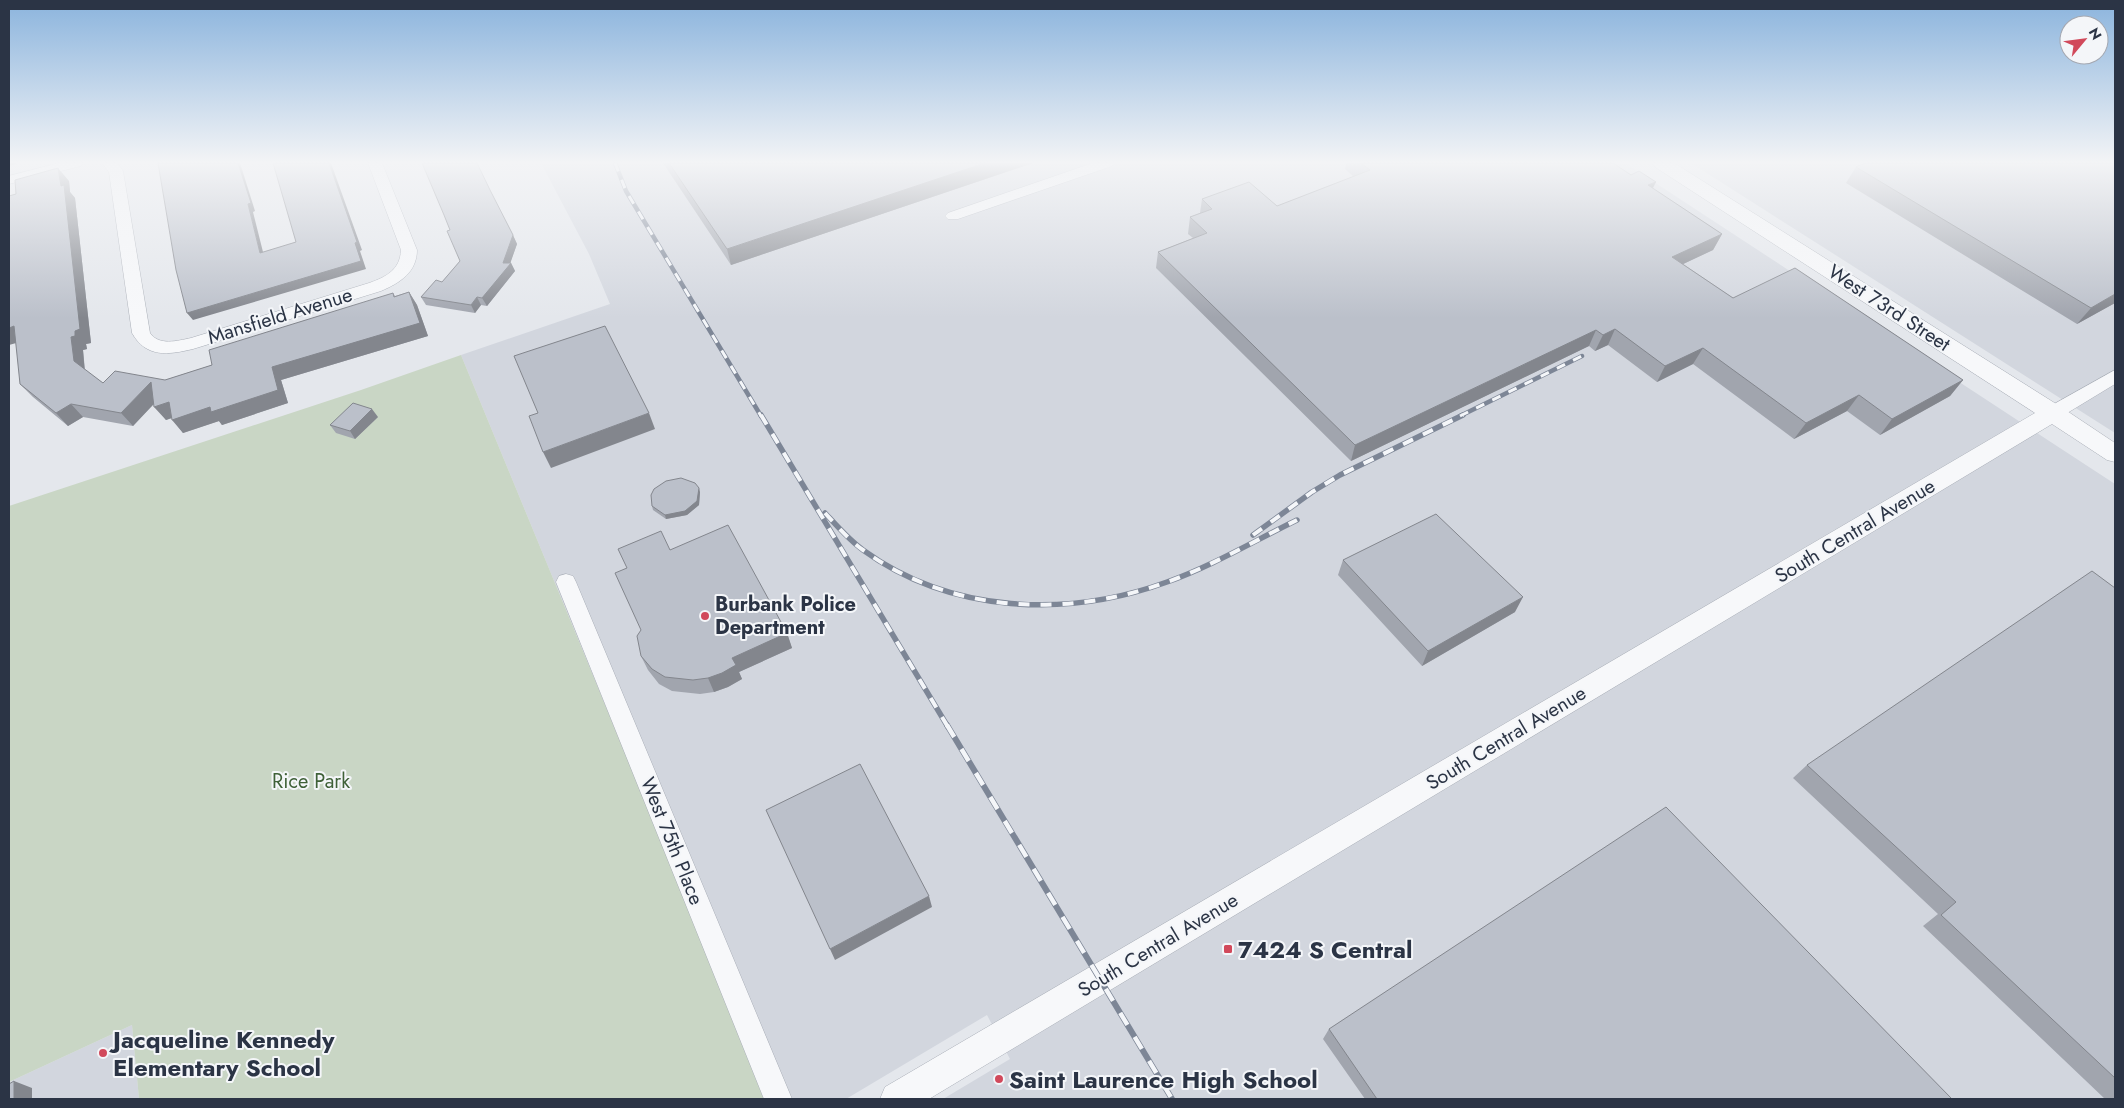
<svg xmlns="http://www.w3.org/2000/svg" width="2124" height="1108" font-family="Jost,sans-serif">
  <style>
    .built { fill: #d2d6de }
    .green { fill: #c9d6c5 }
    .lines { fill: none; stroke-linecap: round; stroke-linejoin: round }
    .minor-casing { stroke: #a9aeb7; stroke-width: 1 }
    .tertiary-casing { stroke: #a9aeb7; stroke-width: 1 }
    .minor { fill: #f7f8fa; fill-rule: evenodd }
    .tertiary { fill: #f7f8fa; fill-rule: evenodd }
    .rail-far2-casing { stroke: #7d8696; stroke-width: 4.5 }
    .rail-far1-casing { stroke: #7d8696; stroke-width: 5.5 }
    .rail-casing { stroke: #7d8696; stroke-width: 6 }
    .rail-far2 { stroke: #f4f6f9; stroke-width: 3; stroke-dasharray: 9; stroke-linecap: butt }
    .rail-far1 { stroke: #f4f6f9; stroke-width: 4; stroke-dasharray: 11; stroke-linecap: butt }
    .rail { stroke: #f4f6f9; stroke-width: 4.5; stroke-dasharray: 14; stroke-linecap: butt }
    .wall { fill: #a1a5ae }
    .shaded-wall { fill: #83868d }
    .building { fill: #bbc0ca; stroke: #83868d }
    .poi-dot { fill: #d1495b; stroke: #f4f6f9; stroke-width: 2 }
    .labels { text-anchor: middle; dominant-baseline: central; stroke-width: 4; stroke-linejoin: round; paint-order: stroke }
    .street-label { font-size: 20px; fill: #2b3445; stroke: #f4f6f9 }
    .poi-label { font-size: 20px; font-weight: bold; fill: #2b3445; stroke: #f4f6f9; text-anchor: start }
    .park-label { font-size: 20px; fill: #3f6138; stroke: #f4f6f9 }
    .near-poi-label { font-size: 24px; font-weight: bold; fill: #2b3445; stroke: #f4f6f9; text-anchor: start }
  </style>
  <rect width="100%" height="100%" fill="#e4e7ec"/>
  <path class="built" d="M541,163H1625L2115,484V1099H943L1010,1059L987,1015L846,1099H764L637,782L461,355L610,304L589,254Z
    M1691,163H2115V433Z
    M132,1025L139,1099H9V1082Z"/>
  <path class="green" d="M461,355L637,782L764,1099H139L132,1025L9,1082V506L361,390Z"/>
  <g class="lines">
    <g class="minor-casing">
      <path id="minor" d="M59,163H83L81,166L9,184V176Z
        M102,163H117L123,171L150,333C159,346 177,341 191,338L369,283C386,277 400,270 401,250L368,163H382L417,250C417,272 400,283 381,291L193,349C168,355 146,358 132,333L109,172Z
        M1093,163H1114L1112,166L958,219H948L945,216L948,213Z
        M2115,370V384L2059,418L2053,419L2047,418L2044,413L2047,408Z
        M566,574L573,576L576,582L792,1099H764L556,582L559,576Z"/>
    </g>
    <g class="tertiary-casing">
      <path id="tertiary" d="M1653,163H1674L2061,407L2115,443V462L2107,460L2052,424L929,1099H880L885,1087L2035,413L1655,167Z"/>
    </g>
    <use href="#minor" class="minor"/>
    <use href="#tertiary" class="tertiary"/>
    <g class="rail-far2-casing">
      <path id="rail-far2" d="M615,163L626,191L761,416
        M1460,416L1582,356"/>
    </g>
    <g class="rail-far1-casing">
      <path id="rail-far1" d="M761,415L948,727
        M825,513C837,526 849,540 863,550C951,614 1068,618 1167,582C1212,566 1254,541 1297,520
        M1253,535L1312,492L1340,475L1463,415"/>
    </g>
    <g class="rail-casing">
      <path id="rail" d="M947,725L1172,1099"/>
    </g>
    <use href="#rail-far2" class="rail-far2"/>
    <use href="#rail-far1" class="rail-far1"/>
    <use href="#rail" class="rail"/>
  </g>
  <path class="wall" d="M663,163H1033L731,265Z
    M1346,163H1613L1722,234L1713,250L1683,264L1733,298L1963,380L1950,396L1880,435L1847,411L1794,439L1693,364L1657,382L1608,345L1595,351L1589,346L1351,461L1156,268L1158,252L1193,238L1188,234L1190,217L1200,213L1202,199L1277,206L1354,177L1345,169Z
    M1856,167L2115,303L2077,324L1846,183Z
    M69,181L70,192L75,198L91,343L86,344L87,349L83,350L85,370L103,383L165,380L212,365L393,293L395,296L409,292L417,305L428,336L281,380L288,403L222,425L219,421L183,433L172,418L166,420L154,404L133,426L83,417L68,426L33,397L20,384Z
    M490,190L517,244L510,263H511L515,271L487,306L481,305L475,313L426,305L421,297L442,282L460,261L450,230Z
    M378,417L355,439L336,433L330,425Z
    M700,492L699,505L687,515L666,519L653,510L652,506Z
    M670,550L787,633L792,648L739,672L742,679L728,687L714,692L700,694L672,691L659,684L648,670L641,656V630Z
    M1343,560L1515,612L1422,666L1338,575Z
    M2115,588V1099H2105L1923,926L1938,914L1793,778L1807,765Z
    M1329,1029L1952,1099H1365L1323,1039Z"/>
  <path class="shaded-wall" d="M9,163H16V164L9,166Z
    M238,163H240L255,211L253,212L265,260L260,253Z
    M329,163H331L362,250L360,251L366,269L193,320L187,313L355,243Z
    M985,163H1033L731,265L727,249Z
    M58,168L69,181L70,192L75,198L91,343L86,344L87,349L83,350L85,375L74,361L71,337L61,186Z
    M1656,182L1648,198V185Z
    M1722,234L1713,250L1664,273L1672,257Z
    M513,235L517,244L510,264L511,263L515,271L487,306L482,298L503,263Z
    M409,292L417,305L428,336L281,380L288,403L222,425L219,421L183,433L172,420Z
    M2115,294V303L2077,324L2091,308Z
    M477,297L481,305L475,313L471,305Z
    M14,326L27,340L9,345V328Z
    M1615,329L1608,345L1595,351L1603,335Z
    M1596,330L1589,346L1351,461L1355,445Z
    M1703,348L1693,364L1657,382L1665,366Z
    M1963,380L1950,396L1880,435L1892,419Z
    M151,382L162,395L133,426L121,413Z
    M1859,395L1847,411L1794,439L1806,423Z
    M169,402L180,415L166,420L154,407Z
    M71,404L83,417L68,426L56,413Z
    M372,409L378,417L355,439L350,431Z
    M649,413L655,429L551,468L543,452Z
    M699,488L700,492L699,505L687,515L666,519L665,515Z
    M1523,597L1515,612L1422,666L1428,651Z
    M787,633L792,648L739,672L742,679L728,687L714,692L708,678L732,658Z
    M929,896L932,907L835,960L830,949Z
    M14,1081L32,1088V1099H14Z"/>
  <path class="building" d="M158,163H238L251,203L248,204L260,253L296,242L273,163H329L357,242L355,243L361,261L187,313L176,270Z
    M422,163H477L490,190L513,235L503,263H511L482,298L477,297L471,305L421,297L436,280L442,282L460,261L447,231L450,230L444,215Z
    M669,163H985L727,249Z
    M1361,163H1613L1631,175L1639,171L1656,182L1648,185L1722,234L1672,257L1733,298L1795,268L1963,380L1892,419L1859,395L1806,423L1703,348L1665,366L1615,329L1603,335L1596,330L1355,445L1158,252L1207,233L1190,217L1212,209L1202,199L1249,182L1277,206L1370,170Z
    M1865,163H2115V294L2091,308L1856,167Z
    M58,168L61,186L64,185L80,329L75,331V336L71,337L74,361L103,383L115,371L165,380L212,365L209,350L393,293L394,297L409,292L420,323L272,367L278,390L211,412L210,407L172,420L169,402L154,407L151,382L121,413L71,404L56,413L20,384L14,326L9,328V196L16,194L15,180Z
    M605,326L649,413L543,452L529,416L538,413L514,356Z
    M353,403L372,409L350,431L330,425Z
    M681,478L695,483L699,488L697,501L685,511L665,515L652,506L651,495L654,489L666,481Z
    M1436,514L1523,597L1428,651L1343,560Z
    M728,525L787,633L732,658L736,665L722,673L708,678L693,680L665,677L652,669L641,656L637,636L641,630L615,573L627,568L618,549L661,531L670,550Z
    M2092,571L2115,588V1078L1941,915L1956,902L1807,765Z
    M860,764L929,896L830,949L766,810Z
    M1666,807L1952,1099H1377L1329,1029Z
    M14,1081V1099H9V1084Z"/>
  <linearGradient id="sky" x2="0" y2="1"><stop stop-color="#8bb4dd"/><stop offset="0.51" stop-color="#f3f4f6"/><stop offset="1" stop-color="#f3f4f6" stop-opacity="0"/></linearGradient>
  <rect width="2124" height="318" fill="url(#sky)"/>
  <g class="poi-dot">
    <circle cx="705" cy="616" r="5"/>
    <rect x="1223" y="944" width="10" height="10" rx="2.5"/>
    <circle cx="103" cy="1053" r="5"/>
    <circle cx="999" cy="1079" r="5"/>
  </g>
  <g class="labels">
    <g class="street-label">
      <text transform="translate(1889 308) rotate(33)">West 73rd Street</text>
      <text transform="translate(280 316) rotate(-17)">Mansfield Avenue</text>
      <text transform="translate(1855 531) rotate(-31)">South Central Avenue</text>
      <text transform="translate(1506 738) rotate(-31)">South Central Avenue</text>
      <text transform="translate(672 841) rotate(68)">West 75th Place</text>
      <text transform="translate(1158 945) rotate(-31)">South Central Avenue</text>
    </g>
    <g class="poi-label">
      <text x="715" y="604">Burbank Police<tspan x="715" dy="23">Department</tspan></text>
    </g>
    <g class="park-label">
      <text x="311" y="781">Rice Park</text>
    </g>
    <g class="near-poi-label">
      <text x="1238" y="949">7424 S Central</text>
      <text x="113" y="1039">Jacqueline Kennedy<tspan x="113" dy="28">Elementary School</tspan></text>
      <text x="1009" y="1079">Saint Laurence High School</text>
    </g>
  </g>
  <rect width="2124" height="1108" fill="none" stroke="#2b3445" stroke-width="20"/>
  <g transform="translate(2084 40) rotate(61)"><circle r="24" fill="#f4f6f9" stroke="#a4a8b1"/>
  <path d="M0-4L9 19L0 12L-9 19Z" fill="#d1495b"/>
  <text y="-8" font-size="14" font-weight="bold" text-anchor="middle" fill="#2b3445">N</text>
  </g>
</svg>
